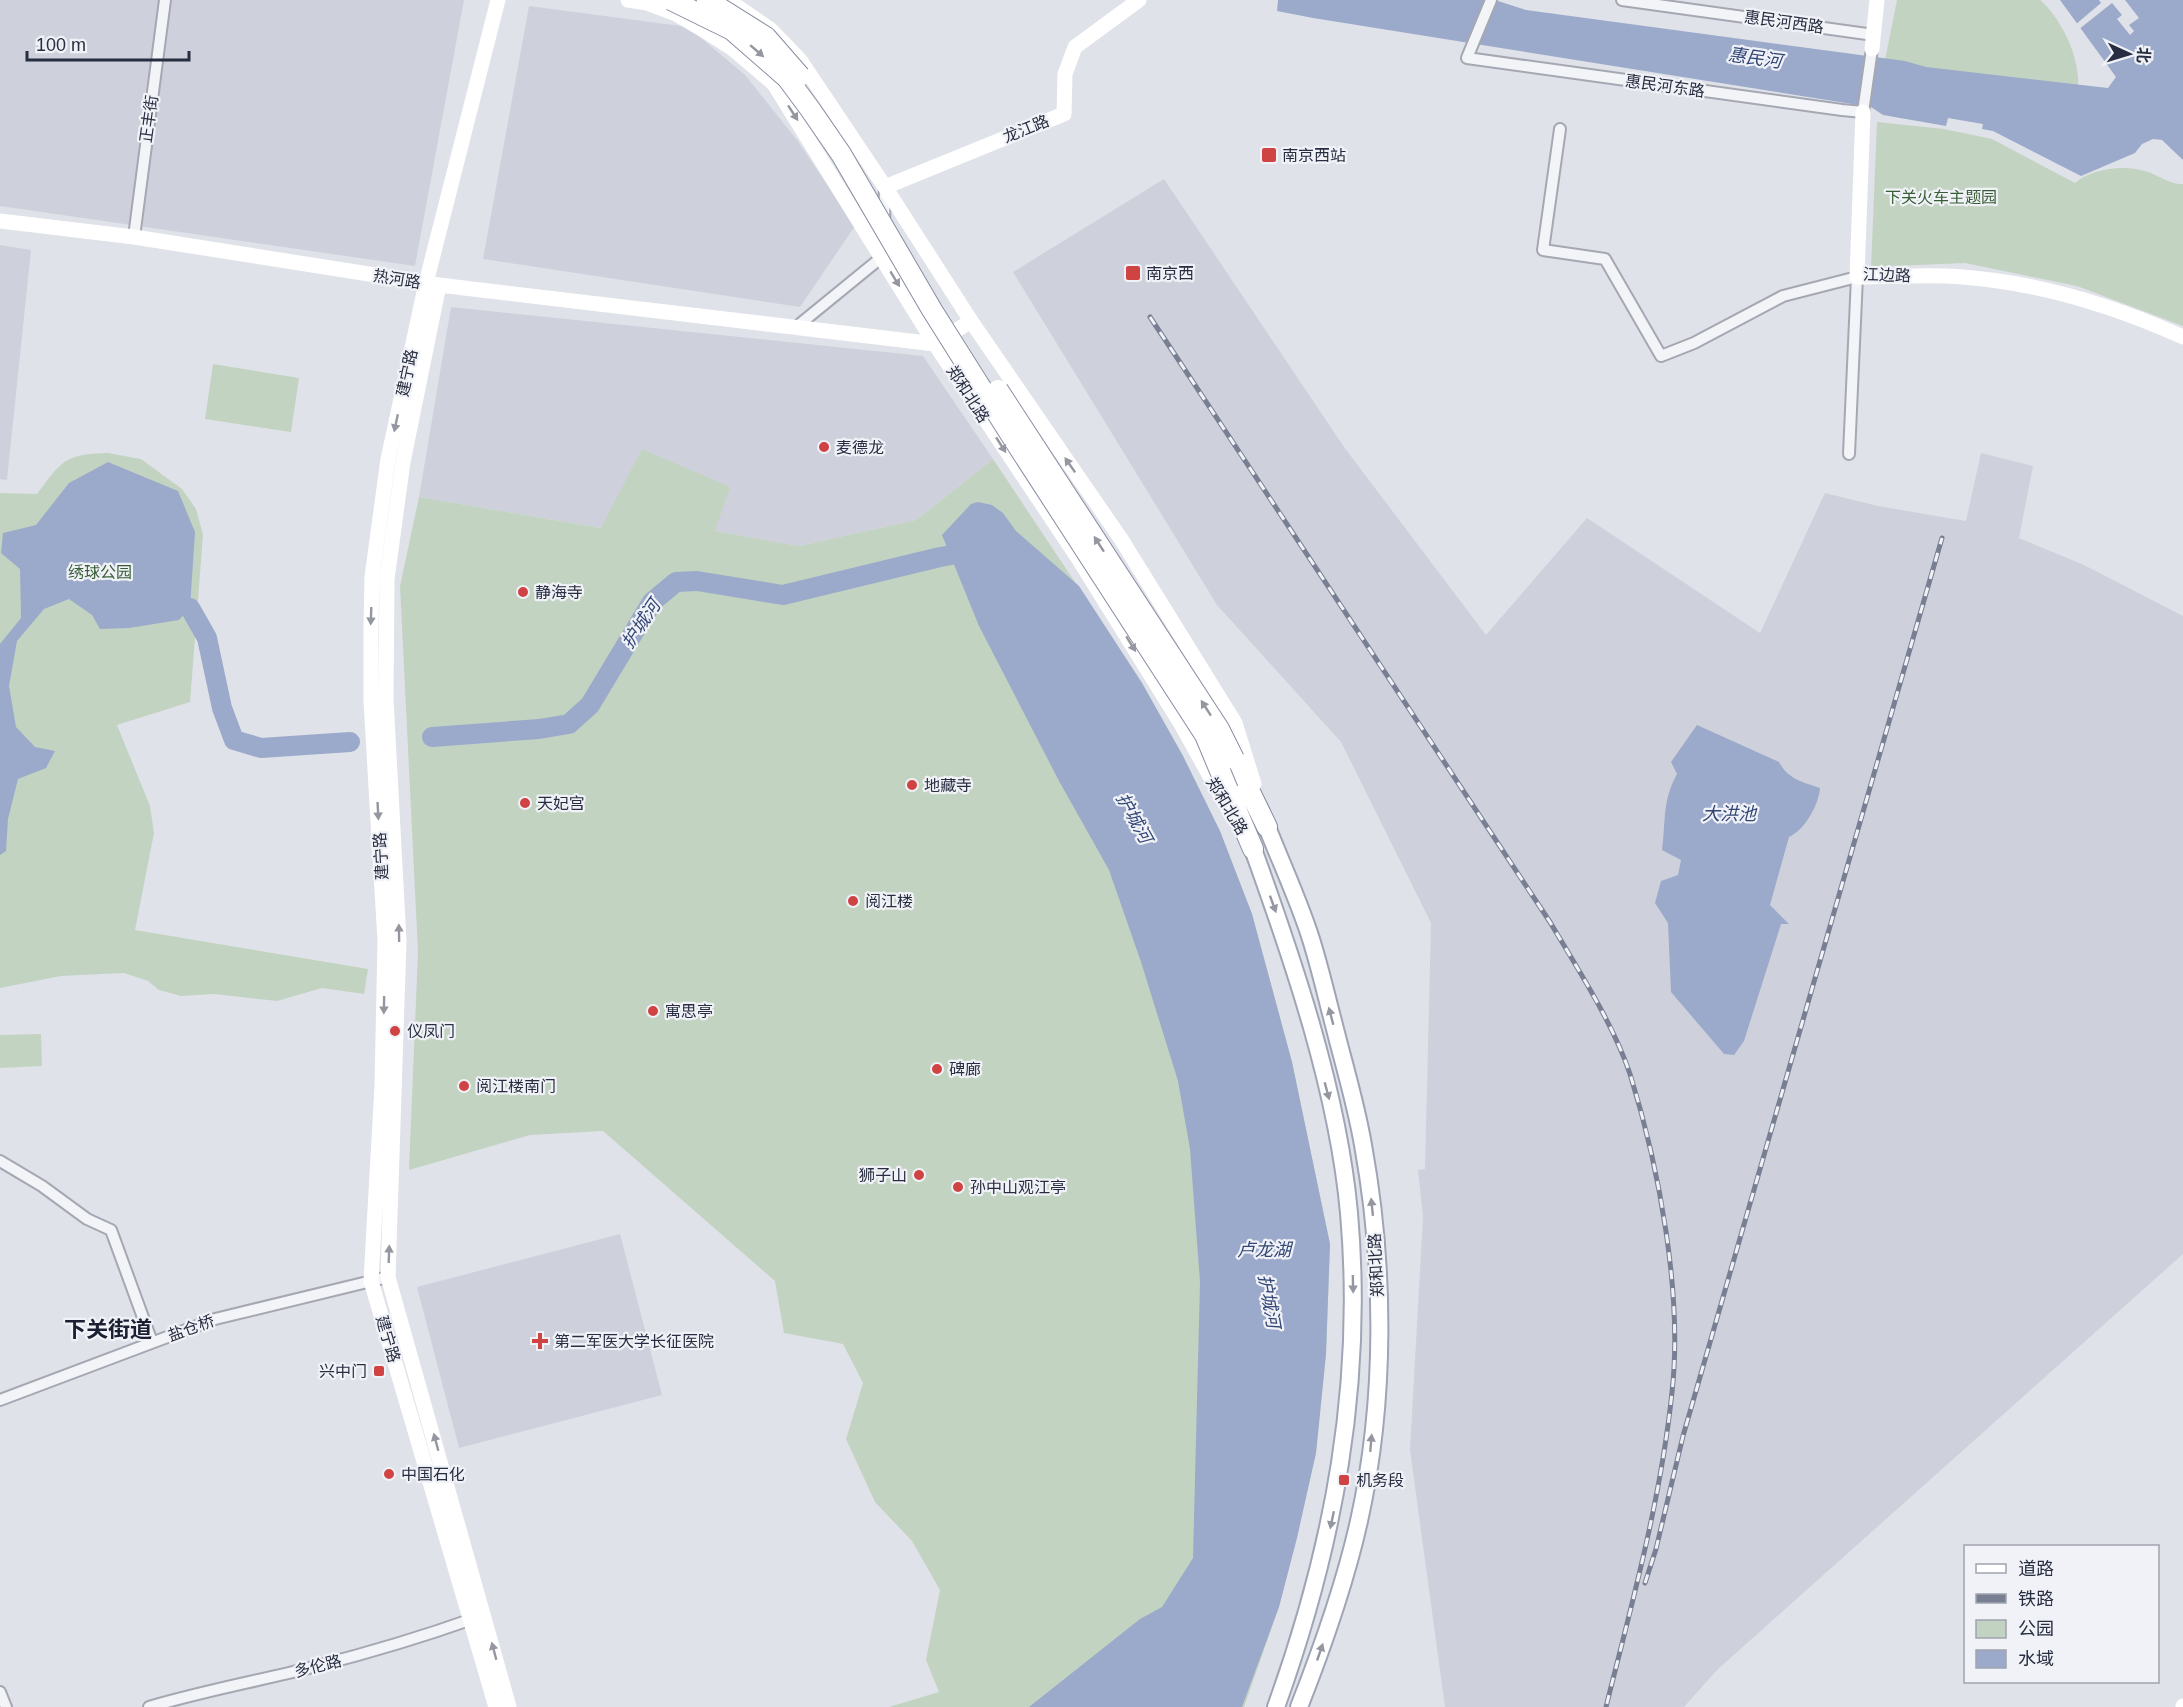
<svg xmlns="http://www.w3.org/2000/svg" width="2183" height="1707" font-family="Helvetica,'Noto Sans SC',sans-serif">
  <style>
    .built { fill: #ced1db }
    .green { fill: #c3d3c1 }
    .water { fill: #9baaca }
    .pier { fill: #e0e2e9 }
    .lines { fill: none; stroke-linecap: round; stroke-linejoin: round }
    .river { stroke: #9baaca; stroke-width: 20 }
    .street-casing { stroke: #a5a8b3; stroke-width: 14 }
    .primary-casing { stroke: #9fa5b5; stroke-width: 20 }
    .highway-casing { stroke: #878da0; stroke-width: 22 }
    .street { stroke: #f3f4f7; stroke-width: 10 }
    .secondary { stroke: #fff; stroke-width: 15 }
    .primary { stroke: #fff; stroke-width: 16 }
    .highway { stroke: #fff; stroke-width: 20 }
    .rail-casing { stroke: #797f93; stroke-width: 5 }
    .rail { stroke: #f0f2f7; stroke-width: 3; stroke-dasharray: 9; stroke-linecap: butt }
    .highway-bridge-casing { stroke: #878da0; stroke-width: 22; stroke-linecap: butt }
    .highway-bridge { stroke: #fff; stroke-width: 20 }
    .oneway { fill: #9496a0 }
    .poi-dot { fill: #d04343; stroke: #f0f2f7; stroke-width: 2 }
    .labels { text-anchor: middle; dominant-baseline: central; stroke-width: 4.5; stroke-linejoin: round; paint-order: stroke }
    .street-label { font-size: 16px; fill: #282e41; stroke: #f0f2f7 }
    .poi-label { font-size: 16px; fill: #282e41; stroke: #f0f2f7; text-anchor: start }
    .park-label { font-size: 16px; fill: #375d35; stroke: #f0f2f7 }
    .water-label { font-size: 18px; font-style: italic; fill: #324676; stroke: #f0f2f7 }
    .district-label { font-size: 22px; font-weight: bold; fill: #1b1f32; stroke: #f0f2f7 }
  </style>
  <rect width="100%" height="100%" fill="#e0e2e9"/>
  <path class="built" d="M0,0H464L415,266L0,206Z
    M529,6L688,27L745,75L797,140L855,226L800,307L483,259Z
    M1164,179L1344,447L1486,635L1587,518L1760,633L1825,493L1878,506L1966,521L1981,453L2033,466L2019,538L2084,565L2183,616V1254L1717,1670L1684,1707H1445L1410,1450L1423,1217L1418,1170L1425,1169L1431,923L1341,742L1217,605L1013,272Z
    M0,245L31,250L7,480L0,479Z
    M451,307L923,356L993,459L916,520L799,546L714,531L601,528L419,497Z
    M620,1234L662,1395L459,1448L417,1287Z"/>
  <path class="green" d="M1897,0H2040C2062,19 2080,58 2078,86L1884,65Z
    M1877,122L1944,129L1992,139L2075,183C2092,168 2126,164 2148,172C2159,176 2172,185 2183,184V326L2077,286L1965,263L1871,267Z
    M213,364L299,378L291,432L205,419Z
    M642,449L730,487L715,531L799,546L916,520L993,459L1142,683L1183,756L1220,831L1252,914L1292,1062L1330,1244L1326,1354L1316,1453L1279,1607L1244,1707H889L939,1692L926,1660L940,1590L912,1541L875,1502L846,1439L863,1383L843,1344L784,1333L775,1281L603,1131L530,1135L409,1170L418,952L400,586L419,497L601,528Z
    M108,453L141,459L182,489L196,509L203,535L190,702L117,725L150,806L154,833L135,930L368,969L364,994L322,988L277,1001L214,994L181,996L159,990L148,981L124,973L61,976L0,988V493L37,494C62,461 64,454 108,453Z
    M41,1034L42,1066L0,1068V1035Z"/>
  <path class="water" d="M1278,0H1495L1526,10L1905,61L1926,67L2108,88L2116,77L2060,0H2183V160L2162,140L2153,139L2142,144L2135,153L2081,176L1993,131L1982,129L1983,124L1948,118L1946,126L1883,115L1871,107L1313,18L1277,11Z
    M108,462L178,491L195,532L190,608L179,620L129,628L100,629L92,615L69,599L44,609L17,641L9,686L16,727L35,747L55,751L46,768L18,779L8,819L6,851L0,855V644L21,618L20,569L1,553L3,533L36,525L69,483Z
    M978,502L992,505L1003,513L1016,531L1079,586L1142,683L1183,756L1220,831L1252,914L1292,1062L1330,1244L1326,1354L1316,1453L1297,1538L1279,1607L1242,1707H1029L1140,1619L1162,1607L1193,1558L1200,1282L1190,1149L1178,1081L1141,962L1109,870L1059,781L979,626L942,535L971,504Z
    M1697,725L1779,762C1788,779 1802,782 1820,788C1819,804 1805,830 1789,837L1770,905L1789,924H1781L1744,1041L1734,1055L1724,1054L1671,992L1668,923L1655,903L1661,881L1678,875L1681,860L1662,850C1666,821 1662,801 1677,774L1671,762Z"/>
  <path class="pier" d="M2099,0H2125L2139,18L2129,25L2134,31L2130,35L2117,19L2122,15L2112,3L2078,30L2075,25L2101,3Z"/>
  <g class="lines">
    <path class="river" d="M190,608L207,638L222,708L234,740L261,748L350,742
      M432,737L539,729L569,724L590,705L652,602L676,582L697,581L783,595L940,557L975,551"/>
    <g class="street-casing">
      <path id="street" d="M1491,0L1467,58L1842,110L1863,112L1872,49
        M1622,0L1874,35
        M1560,129L1543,250L1605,259L1661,356L1694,343L1783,296L1857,277L1849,454
        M884,222L885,187
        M134,237L165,0
        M795,328L882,257V252
        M0,1161L42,1186L87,1219L111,1230L152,1342
        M0,1400L215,1319L388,1277
        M0,1692L6,1707
        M149,1707C203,1691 258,1681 313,1667C368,1653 422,1637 475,1618"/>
    </g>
    <g class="primary-casing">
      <path id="primary" d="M1267,827C1281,862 1297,897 1309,933C1319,963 1326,995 1334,1025C1344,1065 1356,1104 1363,1145C1385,1266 1386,1400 1359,1521C1345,1584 1323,1646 1299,1707
        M1253,849C1294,963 1338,1092 1349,1213C1364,1384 1334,1546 1276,1707"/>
    </g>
    <g class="highway-casing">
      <path id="highway" d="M1234,759L1267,827
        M1228,790L1253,849"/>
    </g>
    <use href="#street" class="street"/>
    <path class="secondary" d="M628,0L647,3L676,14L705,31L733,49L774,84L935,344L1078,558L1181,724L1232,816
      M728,0L771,30L800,60L885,187L971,321L1121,539L1235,723L1254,784
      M1872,49L1877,0
      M1863,112L1857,277C1892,277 1928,274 1963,277C2041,283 2112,305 2183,337
      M885,187L1064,114L1065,74L1075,47L1139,0
      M0,221L134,237L439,285L935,344L971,321
      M439,285L403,462L387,579L386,699L399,941L388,1277L509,1707
      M496,1707L371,1281L382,1086L385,941L371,701V626L372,577L388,459L426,283L498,0
      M2183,1707V1706"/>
    <use href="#primary" class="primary"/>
    <use href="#highway" class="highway"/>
    <g class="rail-casing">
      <path id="rail" d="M1150,317L1550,922C1577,968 1613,1023 1630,1074C1659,1167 1683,1295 1672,1392C1661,1499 1632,1603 1606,1707
        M1645,1583L1656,1549L1683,1436L1942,538"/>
    </g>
    <use href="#rail" class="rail"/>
    <g class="highway-bridge-casing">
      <path id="highway-bridge" d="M671,0L732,30L787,78L810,109L841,154L932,310L1012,437L1205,735L1228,790
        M707,0L766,37L800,76
        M998,390L1219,729L1234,759"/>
    </g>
    <use href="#highway-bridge" class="highway-bridge"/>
  </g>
  <defs><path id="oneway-solid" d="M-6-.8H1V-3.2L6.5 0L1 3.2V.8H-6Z" transform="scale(1.5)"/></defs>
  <g class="oneway">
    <use href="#oneway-solid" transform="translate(757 51) rotate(41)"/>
    <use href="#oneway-solid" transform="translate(793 113) rotate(57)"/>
    <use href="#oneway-solid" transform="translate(895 279) rotate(59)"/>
    <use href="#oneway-solid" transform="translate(396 423) rotate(102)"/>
    <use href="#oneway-solid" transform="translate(1001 445) rotate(57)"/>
    <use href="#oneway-solid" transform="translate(1070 465) rotate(-125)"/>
    <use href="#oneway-solid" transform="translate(1099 544) rotate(-123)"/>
    <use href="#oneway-solid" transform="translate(371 616) rotate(92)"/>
    <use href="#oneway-solid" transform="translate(1131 644) rotate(58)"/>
    <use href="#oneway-solid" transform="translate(1206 708) rotate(-123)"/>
    <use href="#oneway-solid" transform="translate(378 811) rotate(87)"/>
    <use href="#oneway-solid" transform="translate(1273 904) rotate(70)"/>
    <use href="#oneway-solid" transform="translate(399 933) rotate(-91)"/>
    <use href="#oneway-solid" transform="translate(384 1005) rotate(91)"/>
    <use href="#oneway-solid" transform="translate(1331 1016) rotate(-105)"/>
    <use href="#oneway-solid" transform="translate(1327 1091) rotate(75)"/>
    <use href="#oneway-solid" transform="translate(1372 1207) rotate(-96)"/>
    <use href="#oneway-solid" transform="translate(389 1254) rotate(-88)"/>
    <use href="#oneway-solid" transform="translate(1353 1284) rotate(89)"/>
    <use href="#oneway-solid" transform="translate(436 1442) rotate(-105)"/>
    <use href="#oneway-solid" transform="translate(1371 1443) rotate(-85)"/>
    <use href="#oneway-solid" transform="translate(1332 1520) rotate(102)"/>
    <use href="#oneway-solid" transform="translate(494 1651) rotate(-105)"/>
    <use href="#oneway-solid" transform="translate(1320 1652) rotate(-71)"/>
  </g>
  <g class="poi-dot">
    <rect x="1261" y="147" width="16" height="16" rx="3"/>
    <rect x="1125" y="265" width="16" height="16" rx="3"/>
    <circle cx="824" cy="447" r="6"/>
    <circle cx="523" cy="592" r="6"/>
    <circle cx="912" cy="785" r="6"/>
    <circle cx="525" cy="803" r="6"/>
    <circle cx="853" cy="901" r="6"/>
    <circle cx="653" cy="1011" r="6"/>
    <circle cx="395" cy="1031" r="6"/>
    <circle cx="937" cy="1069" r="6"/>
    <circle cx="464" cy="1086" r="6"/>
    <circle cx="919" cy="1175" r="6"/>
    <circle cx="958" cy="1187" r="6"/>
    <path d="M537 1332h6v6h6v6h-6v6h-6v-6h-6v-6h6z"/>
    <rect x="373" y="1365" width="12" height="12" rx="3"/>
    <circle cx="389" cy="1474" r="6"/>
    <rect x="1338" y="1474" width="12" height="12" rx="3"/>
  </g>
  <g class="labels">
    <g class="street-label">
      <text transform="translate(1784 22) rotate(8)">惠民河西路</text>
      <text transform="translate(1665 86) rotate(8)">惠民河东路</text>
      <text transform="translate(149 119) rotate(-82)">正丰街</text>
      <text transform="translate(1026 129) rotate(-22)">龙江路</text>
      <text transform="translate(1887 275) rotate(2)">江边路</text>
      <text transform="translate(397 279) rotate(9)">热河路</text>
      <text transform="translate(407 373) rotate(-78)">建宁路</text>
      <text transform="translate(968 394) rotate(57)">郑和北路</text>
      <text transform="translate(1227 806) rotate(59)">郑和北路</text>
      <text transform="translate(381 856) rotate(-93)">建宁路</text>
      <text transform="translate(1376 1265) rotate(-93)">郑和北路</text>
      <text transform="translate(191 1328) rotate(-20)">盐仓桥</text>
      <text transform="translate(388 1339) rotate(74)">建宁路</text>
      <text transform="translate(318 1666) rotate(-14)">多伦路</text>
    </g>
    <g class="poi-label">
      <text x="1282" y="155">南京西站</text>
      <text x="1146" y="273">南京西</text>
      <text x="836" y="447">麦德龙</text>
      <text x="535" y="592">静海寺</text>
      <text x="924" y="785">地藏寺</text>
      <text x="537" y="803">天妃宫</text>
      <text x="865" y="901">阅江楼</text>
      <text x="665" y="1011">寓思亭</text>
      <text x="407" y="1031">仪凤门</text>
      <text x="949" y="1069">碑廊</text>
      <text x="476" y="1086">阅江楼南门</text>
      <text x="907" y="1175" text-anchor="end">狮子山</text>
      <text x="970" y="1187">孙中山观江亭</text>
      <text x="554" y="1341">第二军医大学长征医院</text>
      <text x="367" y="1371" text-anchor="end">兴中门</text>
      <text x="401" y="1474">中国石化</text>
      <text x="1356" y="1480">机务段</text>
    </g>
    <g class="park-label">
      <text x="1941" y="197">下关火车主题园</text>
      <text x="100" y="572">绣球公园</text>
    </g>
    <g class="water-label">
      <text transform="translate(1755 58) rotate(8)">惠民河</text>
      <text transform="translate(641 624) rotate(-56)">护城河</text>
      <text x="1729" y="814">大洪池</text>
      <text transform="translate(1134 818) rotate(61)">护城河</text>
      <text x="1264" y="1250">卢龙湖</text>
      <text transform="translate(1269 1301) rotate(80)">护城河</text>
    </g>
    <g class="district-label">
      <text x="108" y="1329">下关街道</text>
    </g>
  </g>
  <rect x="1964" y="1545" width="195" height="138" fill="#f0f2f7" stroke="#a0a4ae" stroke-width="1.5"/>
  <rect x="1976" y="1564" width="30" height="9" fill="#ffffff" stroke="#a0a4ae" stroke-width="1.5"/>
  <text x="2018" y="1575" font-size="18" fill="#282e41">道路</text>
  <rect x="1976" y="1594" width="30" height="9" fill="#797f93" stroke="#a0a4ae" stroke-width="1.5"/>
  <text x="2018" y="1605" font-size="18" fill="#282e41">铁路</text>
  <rect x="1976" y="1620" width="30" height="18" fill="#c3d3c1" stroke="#a0a4ae" stroke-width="1.5"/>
  <text x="2018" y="1635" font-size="18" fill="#282e41">公园</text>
  <rect x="1976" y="1650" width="30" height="18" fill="#9baaca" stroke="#a0a4ae" stroke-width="1.5"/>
  <text x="2018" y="1665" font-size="18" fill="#282e41">水域</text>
  <g transform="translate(2129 54) rotate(94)" stroke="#f0f2f7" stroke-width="4.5" paint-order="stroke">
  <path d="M0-4.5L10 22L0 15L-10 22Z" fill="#282e41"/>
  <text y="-9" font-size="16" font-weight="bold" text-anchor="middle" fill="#282e41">北</text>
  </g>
  <path d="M27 51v9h162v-9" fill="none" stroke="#282e41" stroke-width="3"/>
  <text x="36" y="51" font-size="18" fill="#282e41" stroke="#f0f2f7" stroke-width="4.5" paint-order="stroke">100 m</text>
</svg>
